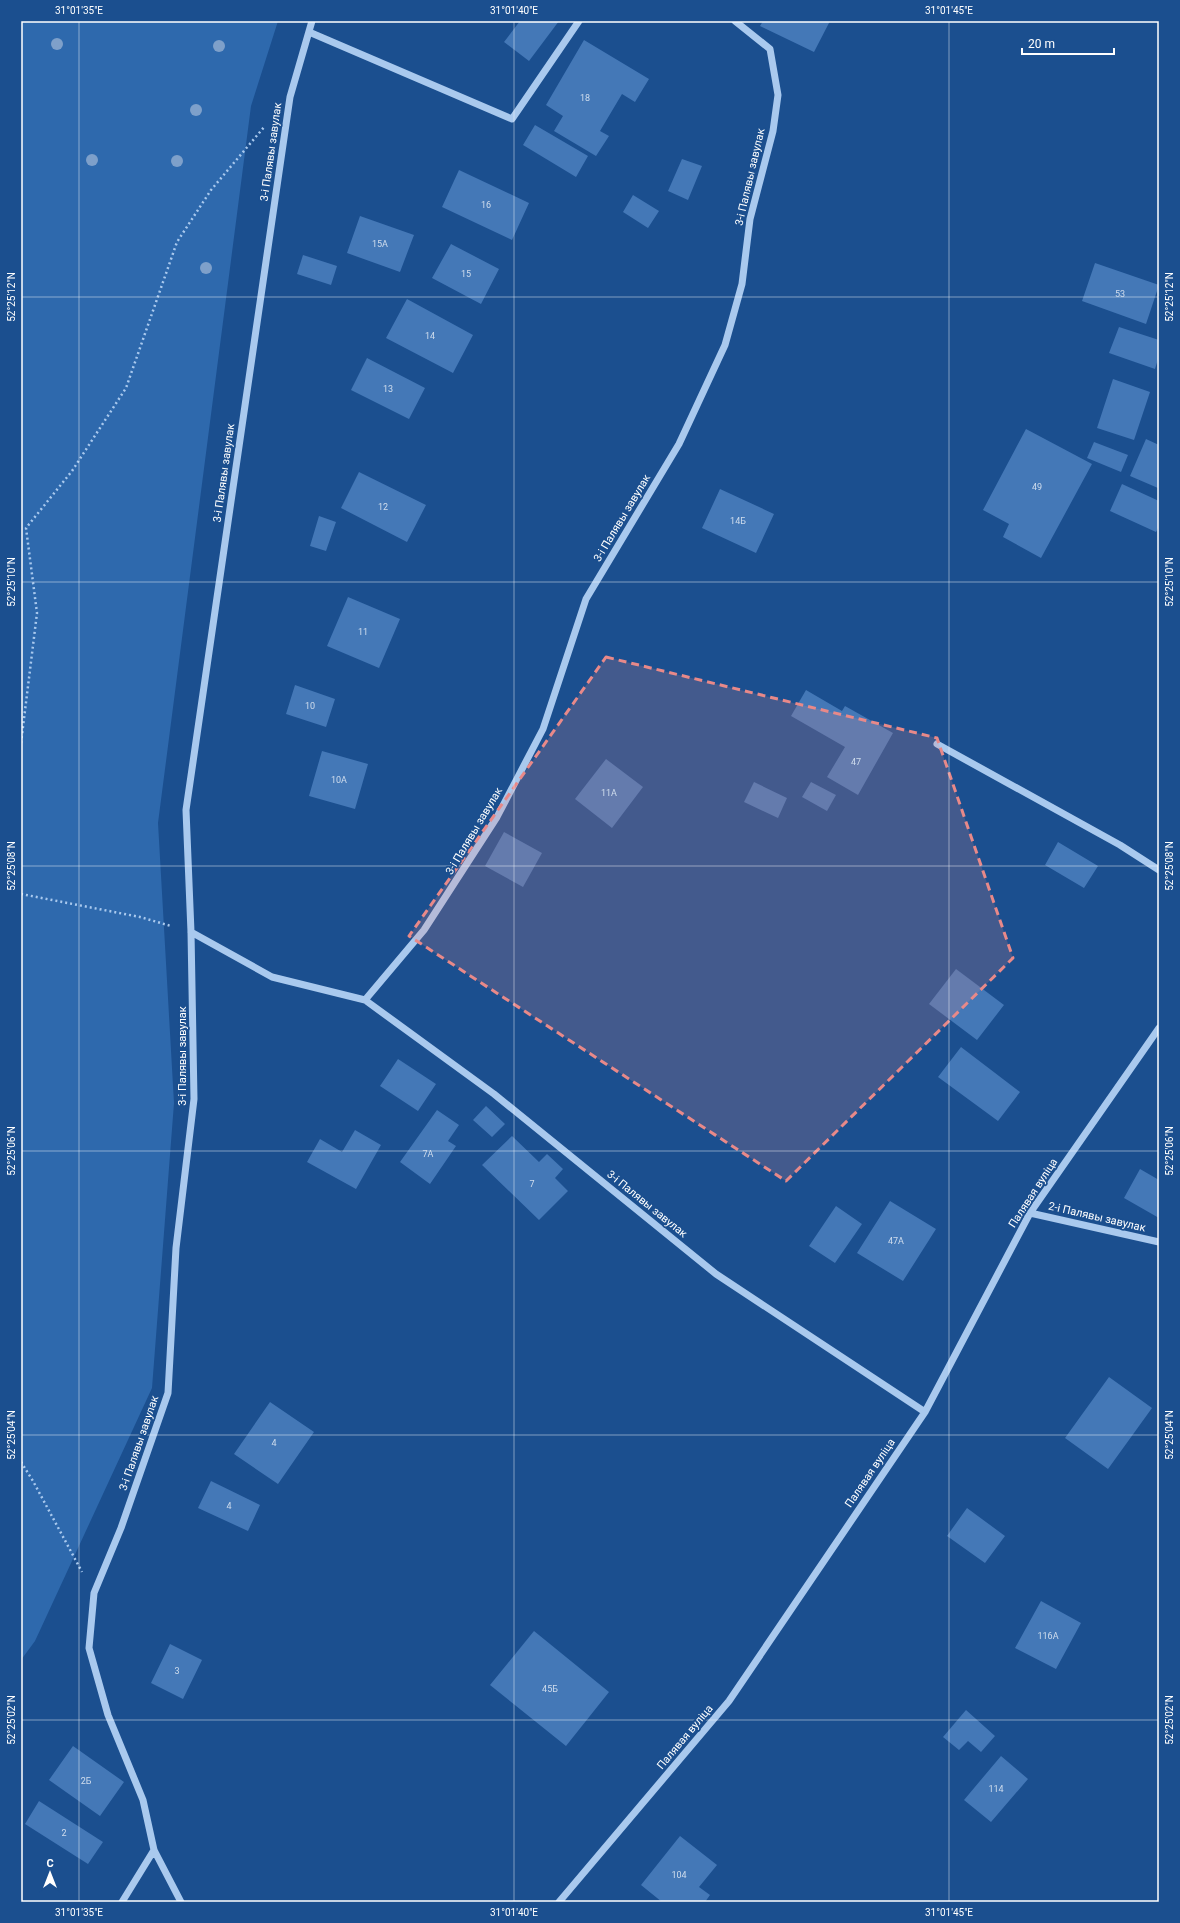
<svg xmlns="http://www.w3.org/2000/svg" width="1180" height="1923" font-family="Roboto,sans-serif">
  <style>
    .green { fill: #2e69ad }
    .building { fill: #4478b7 }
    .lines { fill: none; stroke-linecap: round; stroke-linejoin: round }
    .path { stroke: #a9c9ee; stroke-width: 2.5; stroke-dasharray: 2 3; stroke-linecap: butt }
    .minor { stroke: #a9c9ee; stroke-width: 7 }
    .tree { fill: #7ea0ca }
    .marked { fill: #e88989; fill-opacity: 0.2; stroke: #e88989; stroke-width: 3; stroke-dasharray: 8 5; stroke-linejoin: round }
    .ticks { fill: none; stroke: #fff; stroke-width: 1; stroke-opacity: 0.45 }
    .labels { text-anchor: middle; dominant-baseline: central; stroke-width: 3.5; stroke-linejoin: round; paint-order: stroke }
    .number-label { font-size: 9px; fill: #d0dded }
    .street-label { font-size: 11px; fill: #fff; stroke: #1b4f8f }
    .neatline { fill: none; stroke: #fff; stroke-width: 1.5 }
    .ticks-label { font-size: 10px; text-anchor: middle; fill: #fff }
  </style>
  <rect width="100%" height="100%" fill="#1b4f8f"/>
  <path class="green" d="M21,21H278L251,106L158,823L174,1103L152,1388L35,1641L21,1660Z"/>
  <path class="building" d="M520,21H559L529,61L504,42Z
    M763,21H830L814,52L760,26Z
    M584,40L649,79L635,102L622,94L600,131L609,136L596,156L554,131L563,116L546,105Z
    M535,125L588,156L576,177L523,145Z
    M682,159L702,166L688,200L668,191Z
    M459,170L529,203L512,240L442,207Z
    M633,195L659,211L648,228L623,212Z
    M360,216L414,235L400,272L347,253Z
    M451,244L499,269L481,304L432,278Z
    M303,255L337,266L331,285L297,274Z
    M1095,263L1159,285L1146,324L1082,301Z
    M407,299L473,335L453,373L386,338Z
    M1119,327L1159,340V356L1155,369L1109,353Z
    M367,358L425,388L409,419L351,390Z
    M1113,379L1150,392L1134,440L1097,428Z
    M1026,429L1092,464L1041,558L1003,537L1009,524L983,510Z
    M1146,439L1159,445L1158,488L1130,476Z
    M1094,442L1128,455L1121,472L1087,458Z
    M359,472L426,505L407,542L341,508Z
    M1122,484L1159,501V526L1156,532L1110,511Z
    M720,489L774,514L756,553L702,528Z
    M319,516L336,522L326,551L310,546Z
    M348,597L400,619L379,668L327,646Z
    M295,685L335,699L326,727L286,714Z
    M806,690L842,711L845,706L893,733L858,795L827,777L845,747L791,716Z
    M322,751L368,764L355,809L309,796Z
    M606,759L643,787L612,828L575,799Z
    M754,782L787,798L778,818L744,802Z
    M811,782L836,795L827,811L802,797Z
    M504,832L542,853L523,887L485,866Z
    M1058,842L1098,866L1084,888L1045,865Z
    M956,969L1004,1005L977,1040L929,1004Z
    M961,1047L1020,1092L998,1121L938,1077Z
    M398,1059L436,1084L418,1111L380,1086Z
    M486,1106L505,1124L492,1137L473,1120Z
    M437,1110L459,1125L448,1141L456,1146L430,1184L400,1162Z
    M355,1130L381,1145L356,1189L307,1162L320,1139L342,1152Z
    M512,1136L539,1162L547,1154L563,1169L555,1178L568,1191L539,1220L482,1165Z
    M1140,1169L1159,1180V1218L1124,1198Z
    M890,1201L936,1229L903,1281L857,1253Z
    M836,1206L862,1224L835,1263L809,1246Z
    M1109,1377L1152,1408L1108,1469L1065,1438Z
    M270,1402L314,1432L278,1484L234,1454Z
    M211,1481L260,1505L248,1531L198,1508Z
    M967,1508L1005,1536L985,1563L947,1536Z
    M1041,1601L1081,1623L1056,1669L1015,1648Z
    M534,1631L609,1692L566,1746L490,1685Z
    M170,1644L202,1660L183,1699L151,1683Z
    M966,1710L995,1736L981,1752L968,1741L959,1750L943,1737Z
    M73,1746L124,1782L100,1816L49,1780Z
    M1001,1756L1028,1779L991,1822L964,1800Z
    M39,1801L103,1842L88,1864L25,1824Z
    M680,1836L717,1865L699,1887L710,1895L705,1902H662L641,1885Z"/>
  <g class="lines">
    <path class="path" d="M21,743L37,613L26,528L72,471L126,388L177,242L211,190L265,126
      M21,894L140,917L171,926
      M21,1462L33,1481L82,1572"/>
    <path class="minor" d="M309,32L512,119L579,21
      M937,744L1120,845L1159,870
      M191,932L272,977L365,1000L494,1094L716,1274L925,1412
      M365,1000L424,930L497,817L543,729L586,599L679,444L725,345L742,284L750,219L773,131L778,95L770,49L735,21
      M1030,1213L1159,1242
      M122,1902L154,1850
      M181,1902L154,1850L143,1800L108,1715L89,1648L94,1593L121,1528L168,1393L176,1248L194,1099L191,932L186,810L290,97L312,21
      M559,1902L729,1701L925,1412L1030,1213L1159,1028"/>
  </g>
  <g class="tree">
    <circle cx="57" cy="44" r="6"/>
    <circle cx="219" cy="46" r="6"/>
    <circle cx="196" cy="110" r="6"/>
    <circle cx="92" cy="160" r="6"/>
    <circle cx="177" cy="161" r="6"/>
    <circle cx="206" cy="268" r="6"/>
  </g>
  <path class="marked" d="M606,657L937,738L1013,958L786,1181L409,936Z"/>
  <path class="ticks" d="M79,21V1902M514,21V1902M949,21V1902M21,297H1159M21,582H1159M21,866H1159M21,1151H1159M21,1435H1159M21,1720H1159"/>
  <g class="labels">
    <g class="number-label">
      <text x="585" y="98">18</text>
      <text x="486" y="205">16</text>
      <text x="380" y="244">15А</text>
      <text x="466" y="274">15</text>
      <text x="1120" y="294">53</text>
      <text x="430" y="336">14</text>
      <text x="388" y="389">13</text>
      <text x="1037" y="487">49</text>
      <text x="383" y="507">12</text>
      <text x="738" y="521">14Б</text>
      <text x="363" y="632">11</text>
      <text x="310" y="706">10</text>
      <text x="856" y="762">47</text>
      <text x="339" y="780">10А</text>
      <text x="609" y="793">11А</text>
      <text x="428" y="1154">7А</text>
      <text x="532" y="1184">7</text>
      <text x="896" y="1241">47А</text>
      <text x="274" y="1443">4</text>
      <text x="229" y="1506">4</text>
      <text x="1048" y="1636">116А</text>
      <text x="177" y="1671">3</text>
      <text x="550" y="1689">45Б</text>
      <text x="86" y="1781">2Б</text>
      <text x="996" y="1789">114</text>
      <text x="64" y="1833">2</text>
      <text x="679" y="1875">104</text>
    </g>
    <g class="street-label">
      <text transform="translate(271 152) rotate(-82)">3-і Палявы завулак</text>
      <text transform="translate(750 177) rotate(-77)">3-і Палявы завулак</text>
      <text transform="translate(224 473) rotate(-82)">3-і Палявы завулак</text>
      <text transform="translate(622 518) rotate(-59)">3-і Палявы завулак</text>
      <text transform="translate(474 831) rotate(-59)">3-і Палявы завулак</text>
      <text transform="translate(182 1056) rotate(-90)">3-і Палявы завулак</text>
      <text transform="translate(1033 1193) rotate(-57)">Палявая вуліца</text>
      <text transform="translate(647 1204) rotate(39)">3-і Палявы завулак</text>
      <text transform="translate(1097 1217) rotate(13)">2-і Палявы завулак</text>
      <text transform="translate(139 1443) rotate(-71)">3-і Палявы завулак</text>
      <text transform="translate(870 1473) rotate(-56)">Палявая вуліца</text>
      <text transform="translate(685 1737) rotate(-50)">Палявая вуліца</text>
    </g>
  </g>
  <rect width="1180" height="1923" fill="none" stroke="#1b4f8f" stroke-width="44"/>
  <g transform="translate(50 1873)" stroke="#1b4f8f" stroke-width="3" paint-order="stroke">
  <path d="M0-3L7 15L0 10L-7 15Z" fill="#ffffff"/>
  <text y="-6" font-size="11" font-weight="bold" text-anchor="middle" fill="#ffffff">С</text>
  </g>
  <path d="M1022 48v6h92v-6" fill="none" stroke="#ffffff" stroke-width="2"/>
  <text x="1028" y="48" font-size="12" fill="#ffffff" stroke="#1b4f8f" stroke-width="3" paint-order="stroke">20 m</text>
  <rect x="22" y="22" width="1136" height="1879" class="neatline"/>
  <g class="ticks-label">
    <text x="79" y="14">31°01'35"E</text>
    <text x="514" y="14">31°01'40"E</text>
    <text x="949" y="14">31°01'45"E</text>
    <text transform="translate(11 297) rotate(-90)" y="4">52°25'12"N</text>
    <text transform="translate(1169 297) rotate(-90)" y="4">52°25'12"N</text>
    <text transform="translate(11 582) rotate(-90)" y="4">52°25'10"N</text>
    <text transform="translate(1169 582) rotate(-90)" y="4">52°25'10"N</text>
    <text transform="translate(11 866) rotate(-90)" y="4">52°25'08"N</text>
    <text transform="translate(1169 866) rotate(-90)" y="4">52°25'08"N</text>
    <text transform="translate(11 1151) rotate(-90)" y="4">52°25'06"N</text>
    <text transform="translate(1169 1151) rotate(-90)" y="4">52°25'06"N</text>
    <text transform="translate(11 1435) rotate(-90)" y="4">52°25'04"N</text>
    <text transform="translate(1169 1435) rotate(-90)" y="4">52°25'04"N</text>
    <text transform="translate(11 1720) rotate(-90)" y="4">52°25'02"N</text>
    <text transform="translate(1169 1720) rotate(-90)" y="4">52°25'02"N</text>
    <text x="79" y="1916">31°01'35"E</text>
    <text x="514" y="1916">31°01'40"E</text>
    <text x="949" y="1916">31°01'45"E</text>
  </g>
</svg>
